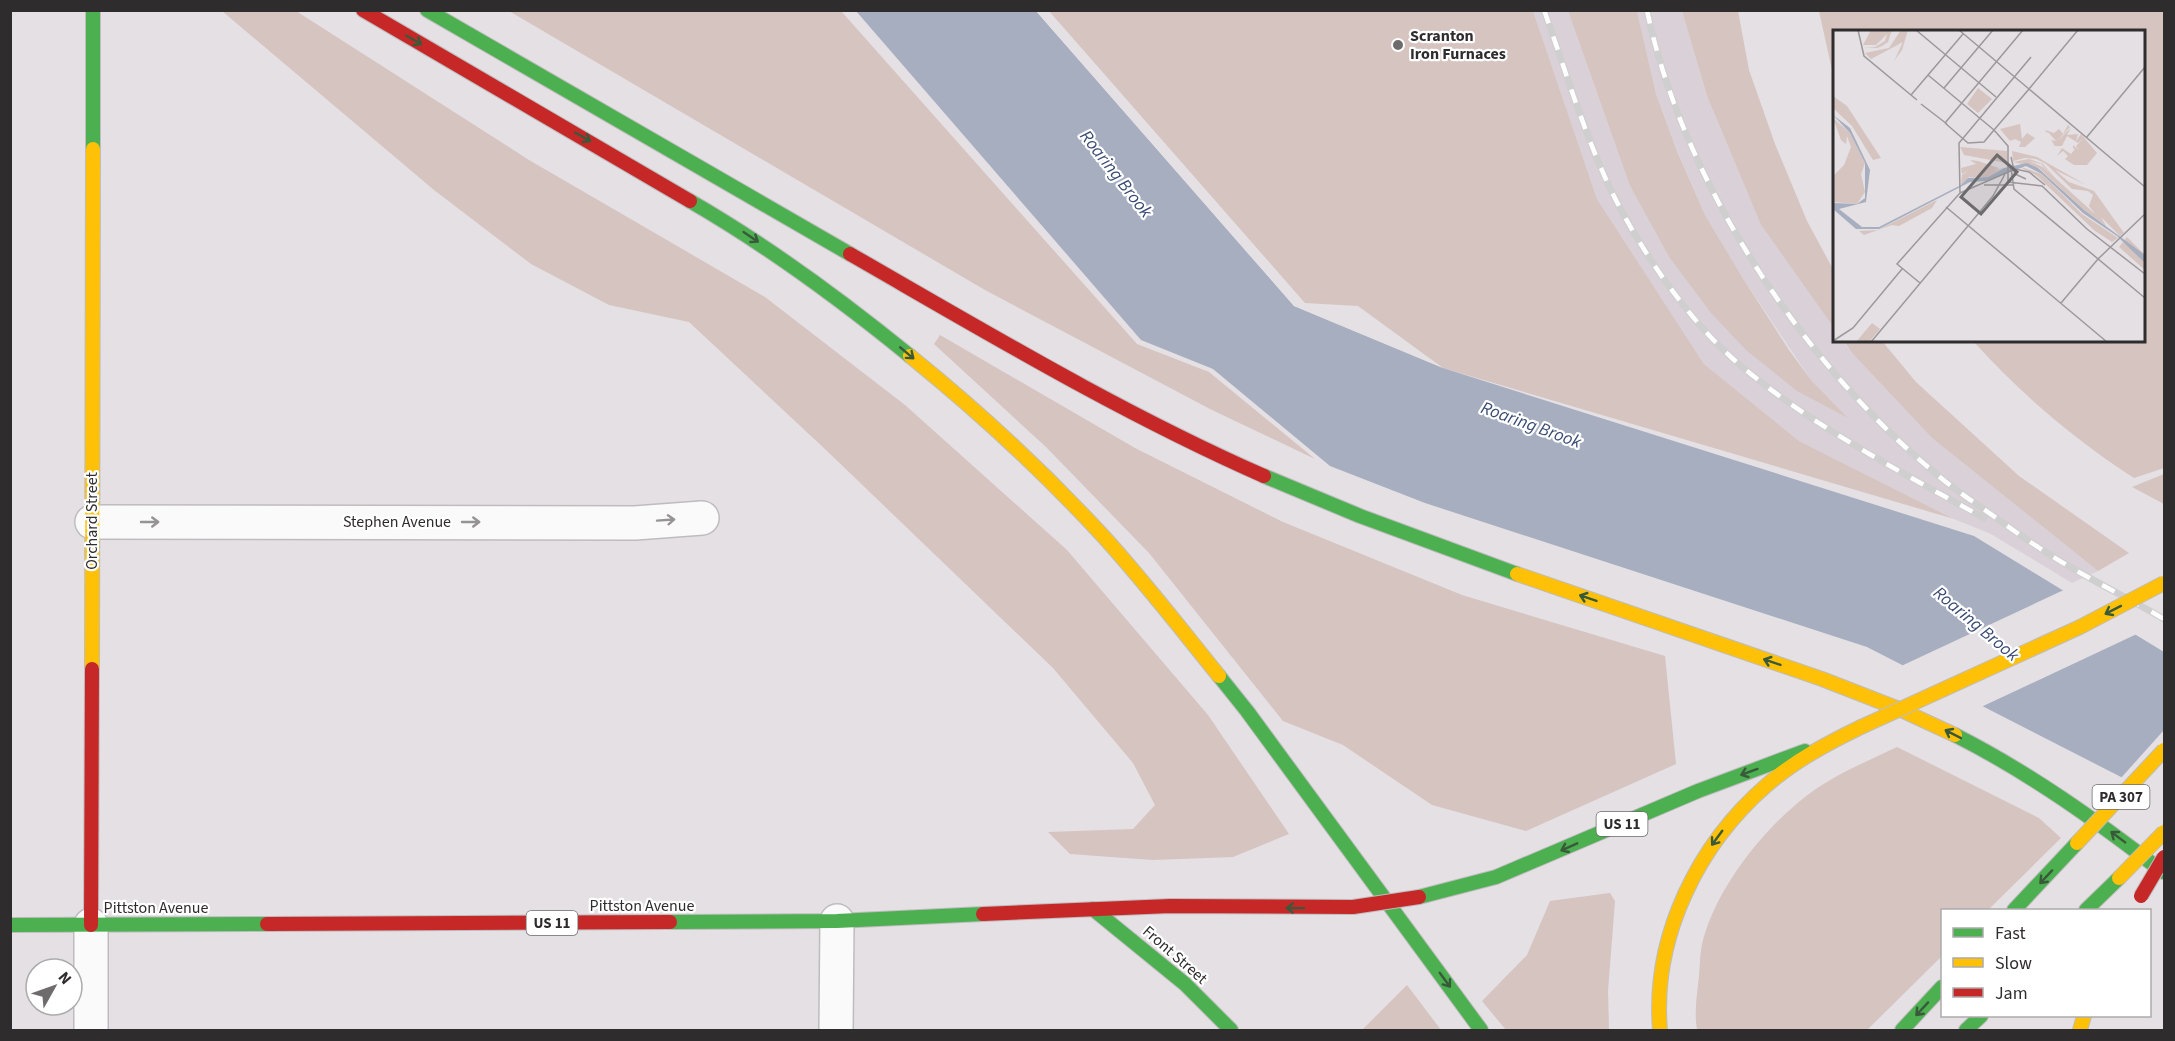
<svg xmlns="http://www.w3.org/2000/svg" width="2175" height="1041" font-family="'Source Sans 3',sans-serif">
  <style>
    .built { fill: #dad0d8 }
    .green { fill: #d6c4c0 }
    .water { fill: #a6aec0 }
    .pier { fill: #e4e0e3 }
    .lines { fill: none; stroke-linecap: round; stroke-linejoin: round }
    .street-casing { stroke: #bfbcbf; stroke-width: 36 }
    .fast-casing { stroke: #bfbcbf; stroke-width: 16 }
    .slow-casing { stroke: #bfbcbf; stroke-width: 16 }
    .jam-casing { stroke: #bfbcbf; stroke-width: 16 }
    .street { stroke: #fbfafb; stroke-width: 33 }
    .fast { stroke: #4caf50; stroke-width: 14 }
    .slow { stroke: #ffc107; stroke-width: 14 }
    .jam { stroke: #c62828; stroke-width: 14 }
    .rail-casing { stroke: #d0cfcf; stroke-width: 7 }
    .rail { stroke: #fff; stroke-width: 4.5; stroke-dasharray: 14; stroke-linecap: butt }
    .slow-bridge-casing { stroke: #bfbcbf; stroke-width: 16; stroke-linecap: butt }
    .jam-bridge-casing { stroke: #bfbcbf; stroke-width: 16; stroke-linecap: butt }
    .slow-bridge { stroke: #ffc107; stroke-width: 14 }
    .jam-bridge { stroke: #c62828; stroke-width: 14 }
    .oneway { stroke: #395a3a }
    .oneway2 { stroke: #959394 }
    .poi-dot { fill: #6e6b6d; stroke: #fff; stroke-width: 2 }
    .labels { text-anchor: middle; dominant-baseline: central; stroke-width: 4.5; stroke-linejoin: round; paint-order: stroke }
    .shield { fill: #fff; stroke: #6d6b6d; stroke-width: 1.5 }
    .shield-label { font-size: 15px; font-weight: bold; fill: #2f2c2e }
    .poi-label { font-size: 16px; font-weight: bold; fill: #2f2c2e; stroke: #fff; text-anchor: start }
    .street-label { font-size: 16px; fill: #2f2c2e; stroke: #fff }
    .water-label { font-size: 18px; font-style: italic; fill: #394b73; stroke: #fff }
    .inset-road { fill: none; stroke: #9c989b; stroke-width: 1.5 }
    .view { fill: #6e6b6d; fill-opacity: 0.15; stroke: #6e6b6d; stroke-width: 3 }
    .inset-edge { fill: none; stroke: #2f2c2e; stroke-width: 3 }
  </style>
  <rect width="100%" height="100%" fill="#e4e0e3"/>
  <path class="built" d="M1533,11H1568L1630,186L1669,257L1710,312L1747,350L1846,416L1811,380L1744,280L1705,215L1677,150L1656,94L1637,11H1682L1707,96L1761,225L1834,328V340L1843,341L1852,353L1932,438L2098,571L2072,583L1991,534L1954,519L1799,441L1704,364L1597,199Z"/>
  <path class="green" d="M222,11H296L529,160L765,297L905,405L1067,550L1208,715L1289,834L1233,857L1153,860L1070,854L1048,832L1133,829L1155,805L1133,763L1053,668L826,450L689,322L609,305L531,264L434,190Z
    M509,11H841L1137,344L1209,372L1315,459L1212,410L985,290Z
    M1049,11H1533L1597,199L1704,364L1799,441L1954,519L1443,368L1358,306L1305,303Z
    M1568,11H1637L1656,94L1677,151L1705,215L1744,280L1789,350L1811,380L1848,418L1797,391L1746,350L1710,312L1669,257L1630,186Z
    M1682,11H1738L1749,70L1775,144L1807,221L1834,271V328L1761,225L1707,96Z
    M1819,11H2164V468L2134,478C2073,438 2022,395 1973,341L2144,340V32H1834V79Z
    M940,335L1135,448L1283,522L1462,595L1665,656L1676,764L1526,831L1432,805L1343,745L1283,721L1149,553L1046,447L934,344Z
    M1844,341H1882L1916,382L2019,476L2129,553L2098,571L1932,438L1852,353Z
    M2164,474V504L2132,487Z
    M1897,747L2039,818L2061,838L1988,910H1942V956L1867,1030H1697C1694,1012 1697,995 1699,976C1700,965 1700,951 1703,940C1718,886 1762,831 1805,797C1833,775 1866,762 1897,747Z
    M1610,893L1615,901L1608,991L1609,1030H1506L1482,1001L1527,955L1550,901Z
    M1407,985L1441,1030H1362Z"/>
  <path class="water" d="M856,11H1036L1294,306L1443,368L1974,536L2164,652V799L1867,647L1425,503L1330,466L1213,369L1141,340Z"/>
  <path class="pier" d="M1040,10L1296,304L1433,361L1443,368L1294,306L1036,11Z
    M2068,588L2139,633L1979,708L1899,667Z
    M2164,730V802L2120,779Z"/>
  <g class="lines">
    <g class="street-casing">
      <path id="street" d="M92,522L635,523L702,518
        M91,1030V925
        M836,1030L837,921"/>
    </g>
    <g class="fast-casing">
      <path id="fast" d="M427,10L850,254
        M93,149V10
        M690,201C768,246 840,299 910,356
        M1264,476L1360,516L1517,574
        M1219,676L1247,711L1481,1030
        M1955,735C2030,773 2097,821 2163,872
        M1419,897L1496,877L1698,791L1805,751
        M1093,909L1185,984L1231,1030
        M2014,910L2077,843
        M2086,910L2119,878
        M670,922L837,921L983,914
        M10,925L267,924
        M1902,1030L1942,987
        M1966,1030L1981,1016"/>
    </g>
    <g class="slow-casing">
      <path id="slow" d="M910,356C978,411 1043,471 1103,536C1144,581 1181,629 1219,676
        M1517,574L1822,679L1899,709L1955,735
        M92,669L93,149
        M1660,1030C1652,937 1698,844 1768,784C1796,760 1828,743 1861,727
        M2080,1030L2084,1016"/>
    </g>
    <g class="jam-casing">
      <path id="jam" d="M363,10L690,201
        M850,254C986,332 1121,413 1264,476
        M983,914L1170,906L1353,907
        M267,924L670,922
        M91,925L92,669"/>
    </g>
    <use href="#street" class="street"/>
    <use href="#fast" class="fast"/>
    <use href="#slow" class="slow"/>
    <use href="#jam" class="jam"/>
    <g class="rail-casing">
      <path id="rail" d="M1544,10C1563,63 1579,117 1601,168C1628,232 1680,311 1732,358C1804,422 1899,471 1984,518
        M1647,10C1682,180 1802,363 1935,473C1950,486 1966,497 1982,508C2001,521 2019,535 2038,547C2078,574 2123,595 2164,619"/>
    </g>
    <use href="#rail" class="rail"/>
    <g class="slow-bridge-casing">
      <path id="slow-bridge" d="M1861,727L2080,627L2164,583
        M2077,843L2164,750
        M2119,878L2164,832"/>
    </g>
    <g class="jam-bridge-casing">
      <path id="jam-bridge" d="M2141,896L2164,857
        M1353,907L1419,897"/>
    </g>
    <use href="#slow-bridge" class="slow-bridge"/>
    <use href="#jam-bridge" class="jam-bridge"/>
  </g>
  <defs><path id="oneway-shaft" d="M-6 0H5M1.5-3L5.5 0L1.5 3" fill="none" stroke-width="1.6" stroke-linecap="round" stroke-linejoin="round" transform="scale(1.5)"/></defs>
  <g class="oneway">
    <use href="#oneway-shaft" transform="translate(414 40) rotate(30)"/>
    <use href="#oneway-shaft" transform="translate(583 137) rotate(30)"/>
    <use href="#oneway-shaft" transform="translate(751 237) rotate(34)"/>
    <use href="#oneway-shaft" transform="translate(907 353) rotate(40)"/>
    <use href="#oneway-shaft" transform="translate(1588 598) rotate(-161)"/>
    <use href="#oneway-shaft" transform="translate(2113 610) rotate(153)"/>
    <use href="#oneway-shaft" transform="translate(1772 662) rotate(-161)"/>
    <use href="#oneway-shaft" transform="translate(1953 734) rotate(-153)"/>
    <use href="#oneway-shaft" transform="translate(1749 772) rotate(160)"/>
    <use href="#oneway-shaft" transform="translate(2118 837) rotate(-143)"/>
    <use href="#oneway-shaft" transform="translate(1717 838) rotate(126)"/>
    <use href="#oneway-shaft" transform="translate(1569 847) rotate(156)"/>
    <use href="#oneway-shaft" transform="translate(2046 877) rotate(133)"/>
    <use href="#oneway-shaft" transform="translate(1295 908) rotate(-179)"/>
    <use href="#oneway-shaft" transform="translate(1445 980) rotate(54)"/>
    <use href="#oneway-shaft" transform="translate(1922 1009) rotate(133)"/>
  </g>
  <g class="oneway2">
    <use href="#oneway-shaft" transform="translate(666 520) rotate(-4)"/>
    <use href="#oneway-shaft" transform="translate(150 522)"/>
    <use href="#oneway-shaft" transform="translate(471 522)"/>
  </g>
  <circle class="poi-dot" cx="1398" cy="45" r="6"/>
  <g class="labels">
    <g class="shield">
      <rect x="2092.5" y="785" width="57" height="24" rx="4.5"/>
      <rect x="1596.5" y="812" width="51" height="24" rx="4.5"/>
      <rect x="526.5" y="911" width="51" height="24" rx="4.5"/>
    </g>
    <g class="shield-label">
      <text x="2121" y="797">PA 307</text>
      <text x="1622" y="824">US 11</text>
      <text x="552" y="923">US 11</text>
    </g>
    <g class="poi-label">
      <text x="1410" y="36">Scranton<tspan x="1410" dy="18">Iron Furnaces</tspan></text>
    </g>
    <g class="street-label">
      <text transform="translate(92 521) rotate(-90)">Orchard Street</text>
      <text x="397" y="522">Stephen Avenue</text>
      <text x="642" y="906">Pittston Avenue</text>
      <text x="156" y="908">Pittston Avenue</text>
      <text transform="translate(1175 955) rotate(41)">Front Street</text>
    </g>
    <g class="water-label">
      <text transform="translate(1116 174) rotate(52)">Roaring Brook</text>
      <text transform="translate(1531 425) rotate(20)">Roaring Brook</text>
      <text transform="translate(1976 624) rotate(40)">Roaring Brook</text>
    </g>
  </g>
  <g transform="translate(1833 30)">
    <rect width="312" height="312" fill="#e4e0e3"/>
    <path d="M38,0L56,1L59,0L55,12L49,16L44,18L31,17H42L52,11L54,4L43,15H30ZM68,0H75L69,20L61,31L70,12L38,29L32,23L56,18ZM145,58L159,69L145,83L134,74ZM0,66L14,76L48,128L40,130L19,96L0,78ZM0,88L17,103L32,133L28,144L32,162L24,174L0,172V146L11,135L18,117L14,106L13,114L8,110ZM187,94L189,109L194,103L202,108L192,117H186L188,112L182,109L177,111L167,99ZM235,95L237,97L223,112L238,98L234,105L245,104L243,111L248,104L264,123L254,135H241L232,129L235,126L230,121L224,126L229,118L238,124L242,119L240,118V115L246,120L243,116L251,108L245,113L234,106L229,116H222L218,110L223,111L216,103L213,102L212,100L221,103L226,99L230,104ZM127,117L174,121V133L131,125ZM179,121L204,127L253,155L222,140L236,152L261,161L291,203L287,206L268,187L273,196L251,180L206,138L180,132L196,129L210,134L223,149L208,134L196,131L210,137L262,184L256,176L260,165L255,161L239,159L213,134L203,129L192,128L180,131ZM137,130L145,131L166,138L162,140L170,138L155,147H136L128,155L129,145L136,140L129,144L128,138L143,134ZM185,136L209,144L249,184L285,208L279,212L262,201L204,146ZM104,170L99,178L66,196L59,195L31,205L26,201L45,200ZM294,207L312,225V240L286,217ZM39,293L47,299L36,312H23Z" fill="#d6c4c0"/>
    <path d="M0,85L17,98L37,140L33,172L6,179L29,197H46L128,155L135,148L155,147L171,138L194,133L205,138L251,180L312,225V233L284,206L250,183L209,144L193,136L153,151L137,152L46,199H23L0,179V173L24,174L32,168V133L17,103Z" fill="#a6aec0"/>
    <path class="inset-road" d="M25,0L31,26L84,70M83,0L163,67M126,0L196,59L161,100M245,0L196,59L312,157M95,45L161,100L151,112L135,113L112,93M111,58L160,0M78,65L130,4M88,74L114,94M112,93L190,0M161,100L175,116V152L209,156L254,199L312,244M253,108L312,37M178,127L182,144L193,149M178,138L181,159L312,268M151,155H181M127,163L182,139L196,142L212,155M113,177L274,312M87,253L64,234L127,163L126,113L198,27M228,273L265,229L312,184M0,311L20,298L69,239M38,312L160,166L172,144"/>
    <path class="view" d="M164,125L184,142L148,184L128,167Z"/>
    <rect width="312" height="312" class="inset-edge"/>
  </g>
  <rect width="2175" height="1041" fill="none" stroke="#2f2c2e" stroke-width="24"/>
  <rect x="1941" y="909" width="210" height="108" fill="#ffffff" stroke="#acabab" stroke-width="1.5"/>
  <rect x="1953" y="928" width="30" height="9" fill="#4caf50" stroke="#acabab" stroke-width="1.5"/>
  <text x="1995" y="939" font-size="18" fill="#2f2c2e">Fast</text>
  <rect x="1953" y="958" width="30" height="9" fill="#ffc107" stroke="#acabab" stroke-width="1.5"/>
  <text x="1995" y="969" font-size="18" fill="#2f2c2e">Slow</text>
  <rect x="1953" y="988" width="30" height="9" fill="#c62828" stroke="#acabab" stroke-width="1.5"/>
  <text x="1995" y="999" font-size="18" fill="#2f2c2e">Jam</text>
  <g transform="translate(54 987) rotate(50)"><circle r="28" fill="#ffffff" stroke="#acabab" stroke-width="1.5"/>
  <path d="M0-4.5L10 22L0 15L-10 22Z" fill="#6e6b6d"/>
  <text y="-9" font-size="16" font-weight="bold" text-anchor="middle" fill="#2f2c2e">N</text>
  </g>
</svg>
